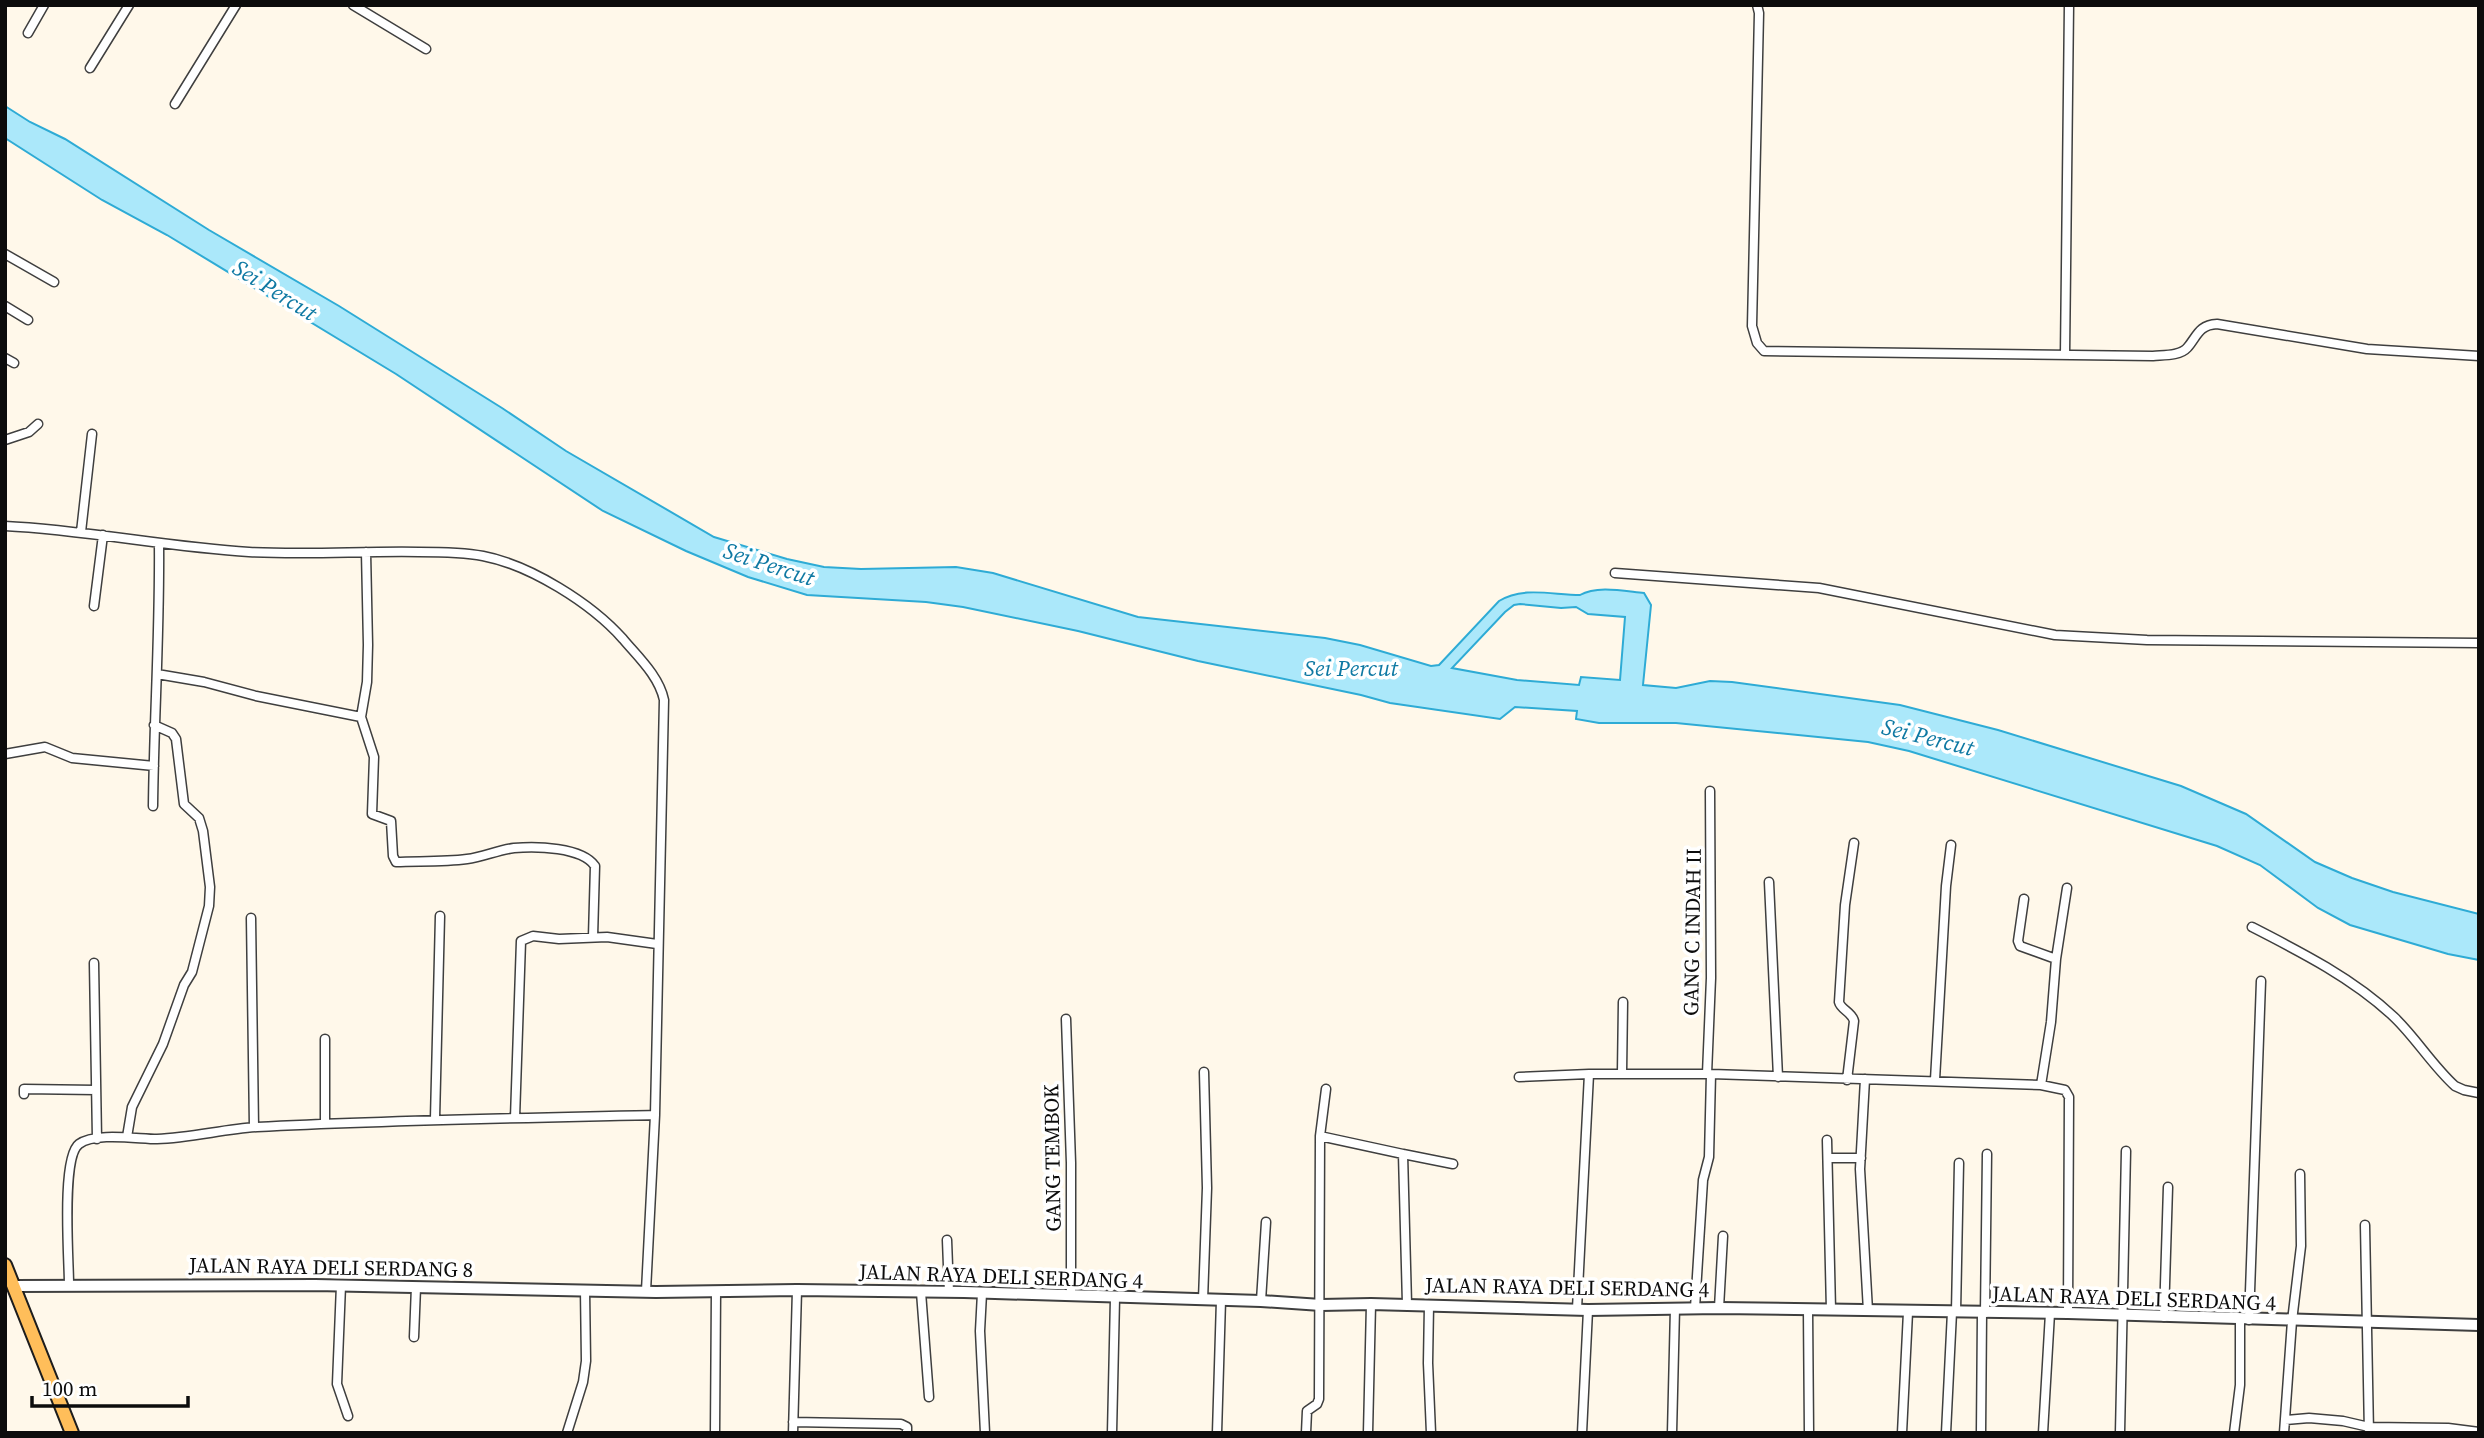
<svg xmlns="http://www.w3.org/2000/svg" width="2484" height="1438" font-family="'Source Serif 4',serif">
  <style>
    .water { fill: #abe8fa; stroke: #2eabd5; stroke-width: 2; fill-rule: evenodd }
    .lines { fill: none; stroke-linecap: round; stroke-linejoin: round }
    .minor-casing { stroke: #3f3f3f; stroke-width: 11 }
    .tertiary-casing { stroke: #3f3f3f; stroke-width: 14 }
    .primary-casing { stroke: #1d1d1d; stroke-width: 16 }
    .minor { stroke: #fff; stroke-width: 8 }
    .tertiary { stroke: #fff; stroke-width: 10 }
    .primary { stroke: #ffbe5a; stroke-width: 12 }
    .labels { text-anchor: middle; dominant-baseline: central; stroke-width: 7; stroke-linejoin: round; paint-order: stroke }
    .street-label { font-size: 21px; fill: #0c0c0c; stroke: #fff }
    .water-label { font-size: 23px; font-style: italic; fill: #0f79a3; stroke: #fff }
  </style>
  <rect width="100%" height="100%" fill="#fff8ea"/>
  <path class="water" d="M5,106L30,122L65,139L209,230L339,306L502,408L566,451L714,537L787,559L824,567L861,569L956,567L993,573L1138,617L1325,638L1360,645L1431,666L1439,665L1499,601C1523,586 1553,595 1580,595C1597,585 1624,591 1644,593L1651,605L1643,685L1676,688L1710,681L1732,682L1900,705L1998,730L2181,786L2246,814L2315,862L2352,878L2393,892L2479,914V960L2448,954L2350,925L2318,908L2260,865L2217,846L1909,751L1868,742L1676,723H1599L1576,719L1577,711L1515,707L1500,719L1390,703L1361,695L1198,661L1078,631L963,607L926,602L807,595L748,577L686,551L603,511L396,374L167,235L102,200L5,138ZM1520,604L1561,608L1576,607L1588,614L1625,617L1620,680L1581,677L1579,685L1517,680L1452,668L1505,612L1514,605Z"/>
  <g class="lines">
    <g class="minor-casing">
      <path id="minor" d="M353,5L426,49
        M1757,5L1759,13L1752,326L1757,343L1764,351L2153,356C2163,355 2180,356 2187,348C2197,337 2198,325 2217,324L2367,349L2479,356
        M28,33L44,5
        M90,68L129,5
        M175,104L236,5
        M5,254L54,282
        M5,306L28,320
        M2065,355L2069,5
        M5,358L14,363
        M5,440L29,432L38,424
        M5,526C87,530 167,547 249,552C305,555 363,551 419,552C440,552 462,552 483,556C530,565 591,603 623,639C638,657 659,676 664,700L655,1115L646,1291
        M81,532L92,434
        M1615,573L1819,588L2055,635L2147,640L2479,643
        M94,606L103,535
        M157,674L204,682L256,696L361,717L367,682L368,645L366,552
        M361,717L374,757L372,814L391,821L393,856L396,862C419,861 444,862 467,859C483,857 498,850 514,848C536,846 582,847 595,866L593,937
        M5,754L45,747L72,758L154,766
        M153,806C154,718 160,631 159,543
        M1769,882L1778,1077
        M2024,899L2018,941L2020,946L2056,959
        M251,918L254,1127
        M2252,927C2301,952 2354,979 2394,1017C2416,1038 2432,1065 2455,1086L2464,1090L2479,1093
        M94,963L97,1139
        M1066,1019L1071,1163V1295
        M1622,1073L1623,1002
        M1707,1074L1711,978L1710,791
        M1519,1077L1589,1074
        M1865,1079L1860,1169L1868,1311
        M1847,1080L1854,1021C1852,1012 1841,1010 1839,1002L1845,905L1854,843
        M1935,1080L1946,886L1951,845
        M2041,1085L2065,1090L2069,1097L2068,1313
        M24,1094V1089L96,1090
        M515,1118L521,941L533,936L559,939L607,937L657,944
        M435,1119L440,916
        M325,1124V1039
        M1320,1136L1403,1154L1407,1304
        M127,1137L132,1107L163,1044L184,985L192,972L209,906L210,887L203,831L199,818L184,804L176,739L172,733L154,725
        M1827,1140L1831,1310
        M1403,1154L1453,1164
        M1828,1158H1861
        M2365,1225L2369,1433
        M947,1240L949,1292
        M69,1284C69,1260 61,1157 79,1144C95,1132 138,1139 157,1139C191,1138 224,1129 257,1127C390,1120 522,1118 655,1115
        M341,1285L337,1384L348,1416
        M921,1292L929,1397
        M982,1293L980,1331L985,1433
        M1203,1300L1207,1188L1204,1072
        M1261,1301L1266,1222
        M1429,1305L1428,1363L1431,1433
        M1695,1308L1703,1180L1709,1157L1711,1074
        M1719,1308L1723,1236
        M1577,1309L1589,1074H1711L2041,1085L2051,1022L2056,959L2067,888
        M1808,1310L1809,1433
        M1956,1312L1959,1163
        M1985,1313L1987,1154
        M2164,1317L2168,1187
        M2249,1320L2261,981
        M414,1337L416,1287
        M2285,1420L2309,1418L2343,1421L2369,1427L2448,1428L2479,1432
        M793,1422L901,1424L907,1427V1433
        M567,1433L583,1382L586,1361L585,1290
        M715,1433L716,1291
        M793,1433L797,1290
        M1112,1433L1115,1298
        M1217,1433L1221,1300
        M1306,1433L1307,1411L1317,1404L1319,1399L1320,1136L1326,1089
        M1368,1433L1371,1304
        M1582,1433L1588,1310
        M1672,1433L1675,1308
        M1902,1433L1908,1312
        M1946,1433L1952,1312
        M1981,1433L1982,1313
        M2043,1433L2050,1313
        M2120,1433L2126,1151
        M2234,1433L2240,1385V1320
        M2284,1433L2292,1321L2301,1246L2300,1174"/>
    </g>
    <g class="tertiary-casing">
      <path id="tertiary" d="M14,1286L315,1285L656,1292L797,1290L964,1292L1261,1301L1321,1305L1371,1304L1588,1310L1719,1308L2068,1313L2479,1325"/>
    </g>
    <g class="primary-casing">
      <path id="primary" d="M5,1265L72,1433"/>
    </g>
    <use href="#minor" class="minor"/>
    <use href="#tertiary" class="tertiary"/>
    <use href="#primary" class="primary"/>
  </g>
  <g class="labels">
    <g class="street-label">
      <text transform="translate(1692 932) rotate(-89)">GANG C INDAH II</text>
      <text transform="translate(1052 1158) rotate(-91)">GANG TEMBOK</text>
      <text transform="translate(331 1267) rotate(1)">JALAN RAYA DELI SERDANG 8</text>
      <text transform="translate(1001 1276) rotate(2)">JALAN RAYA DELI SERDANG 4</text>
      <text transform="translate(1567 1287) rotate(1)">JALAN RAYA DELI SERDANG 4</text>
      <text transform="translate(2134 1298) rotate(2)">JALAN RAYA DELI SERDANG 4</text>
    </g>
    <g class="water-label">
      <text transform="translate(275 290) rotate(32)">Sei Percut</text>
      <text transform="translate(769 564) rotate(18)">Sei Percut</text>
      <text x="1351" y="668">Sei Percut</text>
      <text transform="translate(1928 737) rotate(14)">Sei Percut</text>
    </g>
  </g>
  <rect width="2484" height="1438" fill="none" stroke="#0c0c0c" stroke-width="14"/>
  <path d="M32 1396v10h156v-10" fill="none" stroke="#0c0c0c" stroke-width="3.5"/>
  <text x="42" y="1396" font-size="21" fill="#0c0c0c" stroke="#ffffff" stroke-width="5" paint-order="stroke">100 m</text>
</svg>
